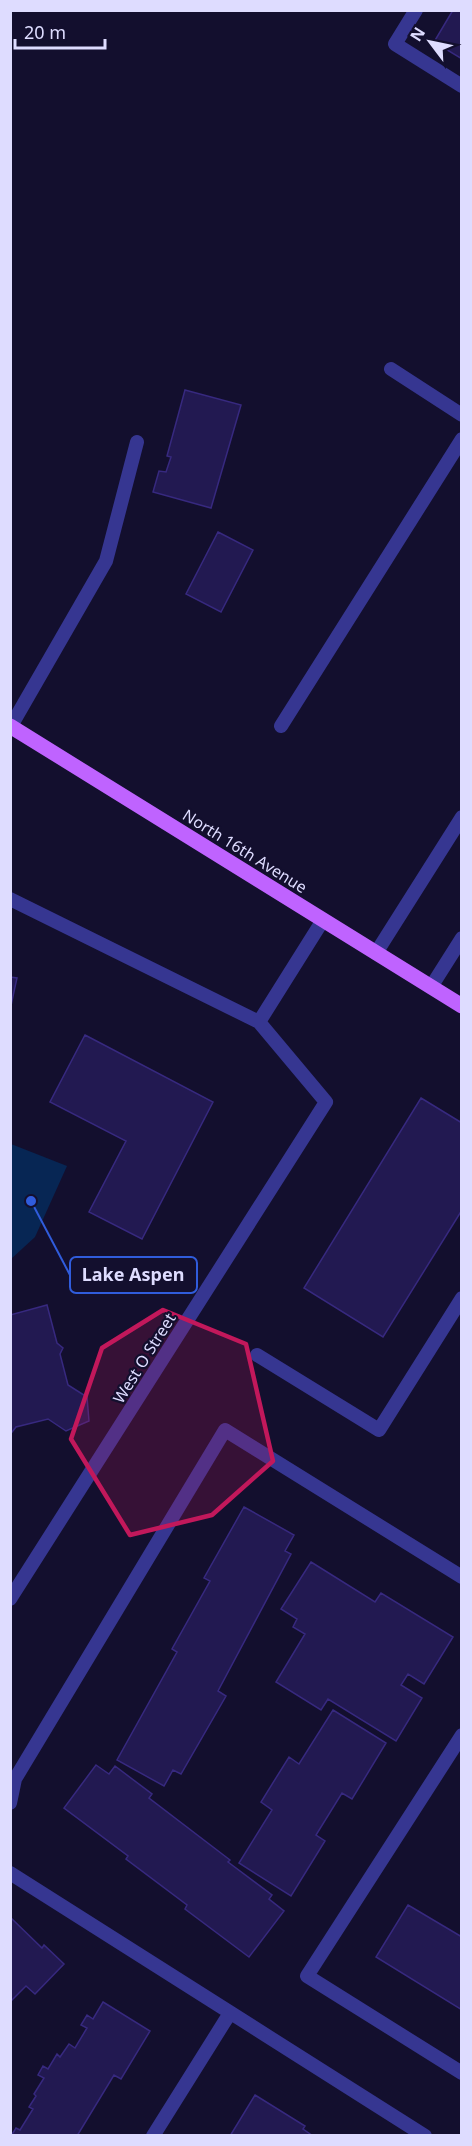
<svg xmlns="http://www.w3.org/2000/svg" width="472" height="2146" font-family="'Noto Sans',sans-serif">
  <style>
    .water { fill: #072654 }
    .building { fill: #221951; stroke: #37297f; stroke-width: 1.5 }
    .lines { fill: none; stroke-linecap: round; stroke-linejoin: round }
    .lane { stroke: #363691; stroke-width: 14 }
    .primary { stroke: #bf63ff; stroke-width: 15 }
    .marked { fill: #c2185b; fill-opacity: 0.2; stroke: #c2185b; stroke-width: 4.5; stroke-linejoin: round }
    .labels { text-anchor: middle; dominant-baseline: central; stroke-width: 4.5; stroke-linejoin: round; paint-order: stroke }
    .street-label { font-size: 16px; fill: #dedcff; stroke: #130f2e }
    .leader { fill: none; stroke: #305cdc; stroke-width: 2 }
    .callout-dot { fill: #305cdc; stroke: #130f2e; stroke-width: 2 }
    .callout { fill: #130f2e; stroke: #305cdc; stroke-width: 2 }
    .callout-label { font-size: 18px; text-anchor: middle; font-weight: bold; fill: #dedcff }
  </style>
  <rect width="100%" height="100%" fill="#130f2e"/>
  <path class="water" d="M11,1144L67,1166L35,1237L11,1259Z"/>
  <path class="building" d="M453,10H462V59L434,42Z
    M185,390L241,405L211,508L153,492L159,471L166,472L171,457L167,456Z
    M218,532L253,550L221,612L186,594Z
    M10,977L17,978L10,1010Z
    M85,1035L213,1102L142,1239L89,1212L126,1141L50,1102Z
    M421,1098L462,1123V1210L383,1337L304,1288Z
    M47,1305L57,1343L63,1348L60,1354L68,1385L87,1397L89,1421L66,1431L48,1419L16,1427L12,1432L10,1431V1315Z
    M244,1507L294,1535L285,1551L291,1554L218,1691L226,1696L181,1774L173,1770L164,1786L117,1760L177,1652L172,1649L210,1581L204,1578Z
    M311,1562L375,1602L381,1593L453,1637L424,1684L408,1674L401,1685L422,1698L396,1741L328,1699L321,1710L276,1682L305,1634L293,1627L297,1619L281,1609Z
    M333,1710L386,1743L352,1799L342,1793L316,1835L325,1841L291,1896L239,1863L272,1810L261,1802L289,1757L299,1764Z
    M96,1765L109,1774L115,1766L152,1794L149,1798L230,1860L228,1862L272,1895L269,1899L284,1911L249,1957L185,1909L187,1905L126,1859L128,1856L64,1808Z
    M408,1905L462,1937V2010L376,1957Z
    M10,1917L42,1948L44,1945L64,1964L35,1994L26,1986L10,2002Z
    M103,2002L150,2031L121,2079L114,2075L77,2136H11L16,2128L20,2130L33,2109L29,2107L36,2096L34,2094L44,2078L38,2075L43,2066L48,2069L57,2054L60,2057L69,2044L75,2048L87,2028L81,2025L87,2015L93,2019Z
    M255,2095L305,2126L303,2129L313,2136H230Z"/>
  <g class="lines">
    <path class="lane" d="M416,10L395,44L462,86
      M391,369L462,415
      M11,726L106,561L137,442
      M281,726L462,439
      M10,899L259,1022L326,1102L10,1599
      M376,953L462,817
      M431,987L462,938
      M259,1022L323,920
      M257,1355L379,1430L462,1298
      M462,1735L307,1976L462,2073
      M10,1803L15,1779L225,1430L462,1577
      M10,1873L425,2136
      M153,2136L230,2013"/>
    <path class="primary" d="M10,726L462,1006"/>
  </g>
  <path class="marked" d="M163,1310L246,1344L273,1461L212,1515L130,1535L71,1439L102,1348Z"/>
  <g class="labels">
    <g class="street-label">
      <text transform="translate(245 851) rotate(32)">North 16th Avenue</text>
      <text transform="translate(144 1358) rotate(-58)">West O Street</text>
    </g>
  </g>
  <path class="leader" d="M31 1201L70 1275"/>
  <circle class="callout-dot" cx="31" cy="1201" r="6"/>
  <rect class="callout" x="70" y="1257" width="127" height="36" rx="6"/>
  <g class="callout-label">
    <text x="133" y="1281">Lake Aspen</text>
  </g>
  <rect width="472" height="2146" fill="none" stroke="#dedcff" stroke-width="24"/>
  <g transform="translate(430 42) rotate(302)" stroke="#130f2e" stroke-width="4.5" paint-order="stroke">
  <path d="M0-4.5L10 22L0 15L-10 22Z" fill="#dedcff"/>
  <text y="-9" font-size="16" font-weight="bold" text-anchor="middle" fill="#dedcff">N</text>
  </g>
  <path d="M15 39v9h90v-9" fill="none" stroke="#dedcff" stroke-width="3"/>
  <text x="24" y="39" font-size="18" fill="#dedcff" stroke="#130f2e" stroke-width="4.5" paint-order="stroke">20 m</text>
</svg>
